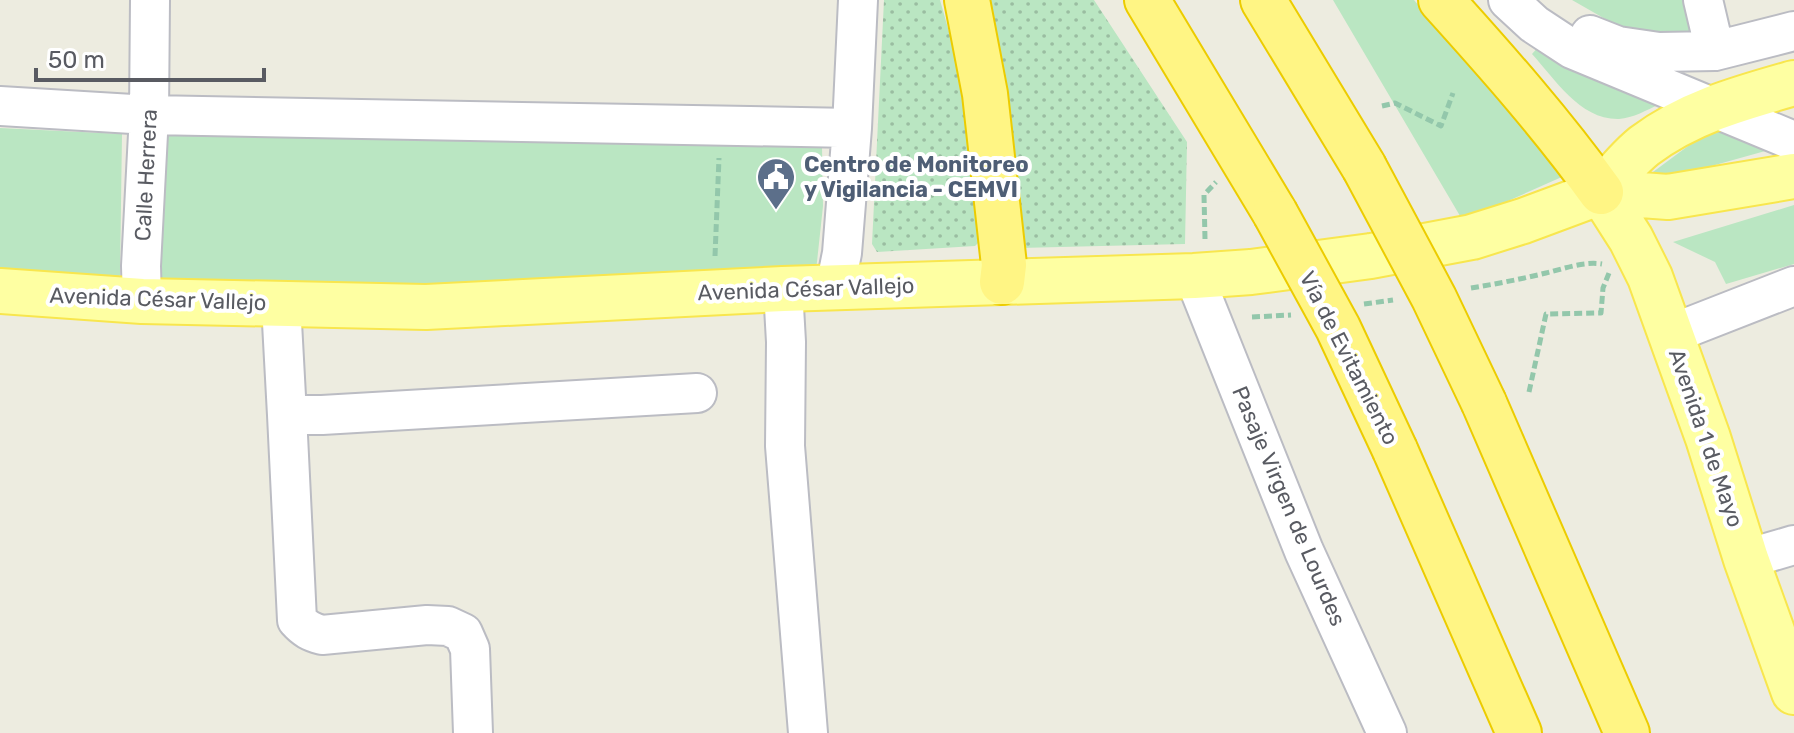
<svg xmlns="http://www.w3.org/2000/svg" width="1794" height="733" font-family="Rubik,sans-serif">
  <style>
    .green { fill: #bae6c2 }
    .garden { fill: url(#garden-dots) }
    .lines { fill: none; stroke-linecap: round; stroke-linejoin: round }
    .minor-casing { stroke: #bbbcc3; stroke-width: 42 }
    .major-casing { stroke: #f8e64e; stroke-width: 48 }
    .highway-casing { stroke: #eccc00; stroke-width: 48 }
    .path { stroke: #93c7ab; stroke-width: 5; stroke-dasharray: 8 4; stroke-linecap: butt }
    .minor { stroke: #fff; stroke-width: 38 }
    .major { stroke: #feffa2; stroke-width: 44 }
    .highway { stroke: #fff584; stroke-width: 44 }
    .highway-bridge-casing { stroke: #eccc00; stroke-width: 48; stroke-linecap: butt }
    .highway-bridge { stroke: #fff584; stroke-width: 44 }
    .labels { text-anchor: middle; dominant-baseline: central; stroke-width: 8; stroke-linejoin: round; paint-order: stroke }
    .service-label { font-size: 22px; font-weight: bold; fill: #4e5e75; stroke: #fff; text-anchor: start }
    .street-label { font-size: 22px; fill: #595b62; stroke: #fff }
  </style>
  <defs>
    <pattern id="garden-dots" width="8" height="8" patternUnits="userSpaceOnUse" patternTransform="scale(2)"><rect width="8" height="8" fill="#bae6c2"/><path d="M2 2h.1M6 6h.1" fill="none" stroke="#9abda1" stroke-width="1.8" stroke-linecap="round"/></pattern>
  </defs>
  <rect width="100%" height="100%" fill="#edece0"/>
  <path class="green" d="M1333,0H1414L1564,176L1463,221Z
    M1572,0H1684L1692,34L1642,40Z
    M1540,45L1660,104C1647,110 1633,118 1619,119C1580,120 1555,79 1532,54Z
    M167,124L822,146L823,206L816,271L460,297L156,287Z
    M0,128L122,134L120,275L115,283L0,275Z
    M1711,129L1776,148L1647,184L1653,172Z
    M1794,205V264L1726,284L1715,262L1673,242Z"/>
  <path class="garden" d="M884,0H940L955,53L987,234L975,246L877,252L872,244Z
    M982,0H1094L1187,142L1185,244L1019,248Z"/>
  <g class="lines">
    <g class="minor-casing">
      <path id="minor" d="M1508,0L1534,24L1572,49L1794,141
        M1703,0L1715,51
        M1590,35L1618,46L1659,52L1715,51L1794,31
        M0,106L149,115L852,128
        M1194,276L1304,551L1387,733
        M835,288L842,253L852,128L858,0
        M783,289L786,342L785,446L808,733
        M142,301L141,266L149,115L150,0
        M281,304L287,415H322L697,393
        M1671,334L1794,286
        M287,415L297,620C305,629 311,632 322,635L427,625L448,626L463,633L470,649L473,733
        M1746,559L1794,545"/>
    </g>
    <g class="major-casing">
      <path id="major" d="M1601,192L1631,239L1650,277L1708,438L1746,559L1794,692
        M1601,192C1614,176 1628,159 1644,146C1689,112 1741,98 1794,83
        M0,291L142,301L426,307L783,289L1194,276L1251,272L1371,256L1472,237L1523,221L1601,192L1668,197L1794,176"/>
    </g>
    <g class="highway-casing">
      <path id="highway" d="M967,0L985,94L1004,265L1002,282
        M1147,0L1275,213
        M1263,0L1364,167
        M1441,0C1497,62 1552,124 1601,192
        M1484,403L1627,733
        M1395,450L1519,733"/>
    </g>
    <path class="path" d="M1382,106L1395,103L1441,126L1453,93
      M1205,239L1204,195L1216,182
      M715,256L719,158
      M1471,288C1496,284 1521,279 1546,273C1563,269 1584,261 1602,264
      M1364,304L1393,300
      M1252,317L1291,315
      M1529,392L1546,314L1601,313L1603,288L1609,273"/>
    <use href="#minor" class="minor"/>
    <use href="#major" class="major"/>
    <use href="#highway" class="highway"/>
    <g class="highway-bridge-casing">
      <path id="highway-bridge" d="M1364,167L1434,298L1484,403
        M1275,213L1338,328L1395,450"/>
    </g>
    <use href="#highway-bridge" class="highway-bridge"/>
  </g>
  <defs>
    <g id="civic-pin" transform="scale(2)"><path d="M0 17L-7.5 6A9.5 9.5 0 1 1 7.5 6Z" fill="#5c6f8a" stroke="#fff"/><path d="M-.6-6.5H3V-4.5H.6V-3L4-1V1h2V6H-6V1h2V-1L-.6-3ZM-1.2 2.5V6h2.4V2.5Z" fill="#fff"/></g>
  </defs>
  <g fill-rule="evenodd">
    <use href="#civic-pin" x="776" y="177"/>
  </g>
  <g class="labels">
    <g class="service-label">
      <text x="804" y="164">Centro de Monitoreo<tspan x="804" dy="25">y Vigilancia - CEMVI</tspan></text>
    </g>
    <g class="street-label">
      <text transform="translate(146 175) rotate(-87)">Calle Herrera</text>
      <text transform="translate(806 289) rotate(-2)">Avenida César Vallejo</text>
      <text transform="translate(158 299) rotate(2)">Avenida César Vallejo</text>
      <text transform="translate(1349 358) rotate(63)">Vía de Evitamiento</text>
      <text transform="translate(1706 438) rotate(71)">Avenida 1 de Mayo</text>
      <text transform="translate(1289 506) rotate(67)">Pasaje Virgen de Lourdes</text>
    </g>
  </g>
  <path d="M36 68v12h228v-12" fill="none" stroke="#595b62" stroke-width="4"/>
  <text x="48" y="68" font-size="24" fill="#595b62" stroke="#ffffff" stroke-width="6" paint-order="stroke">50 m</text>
</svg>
